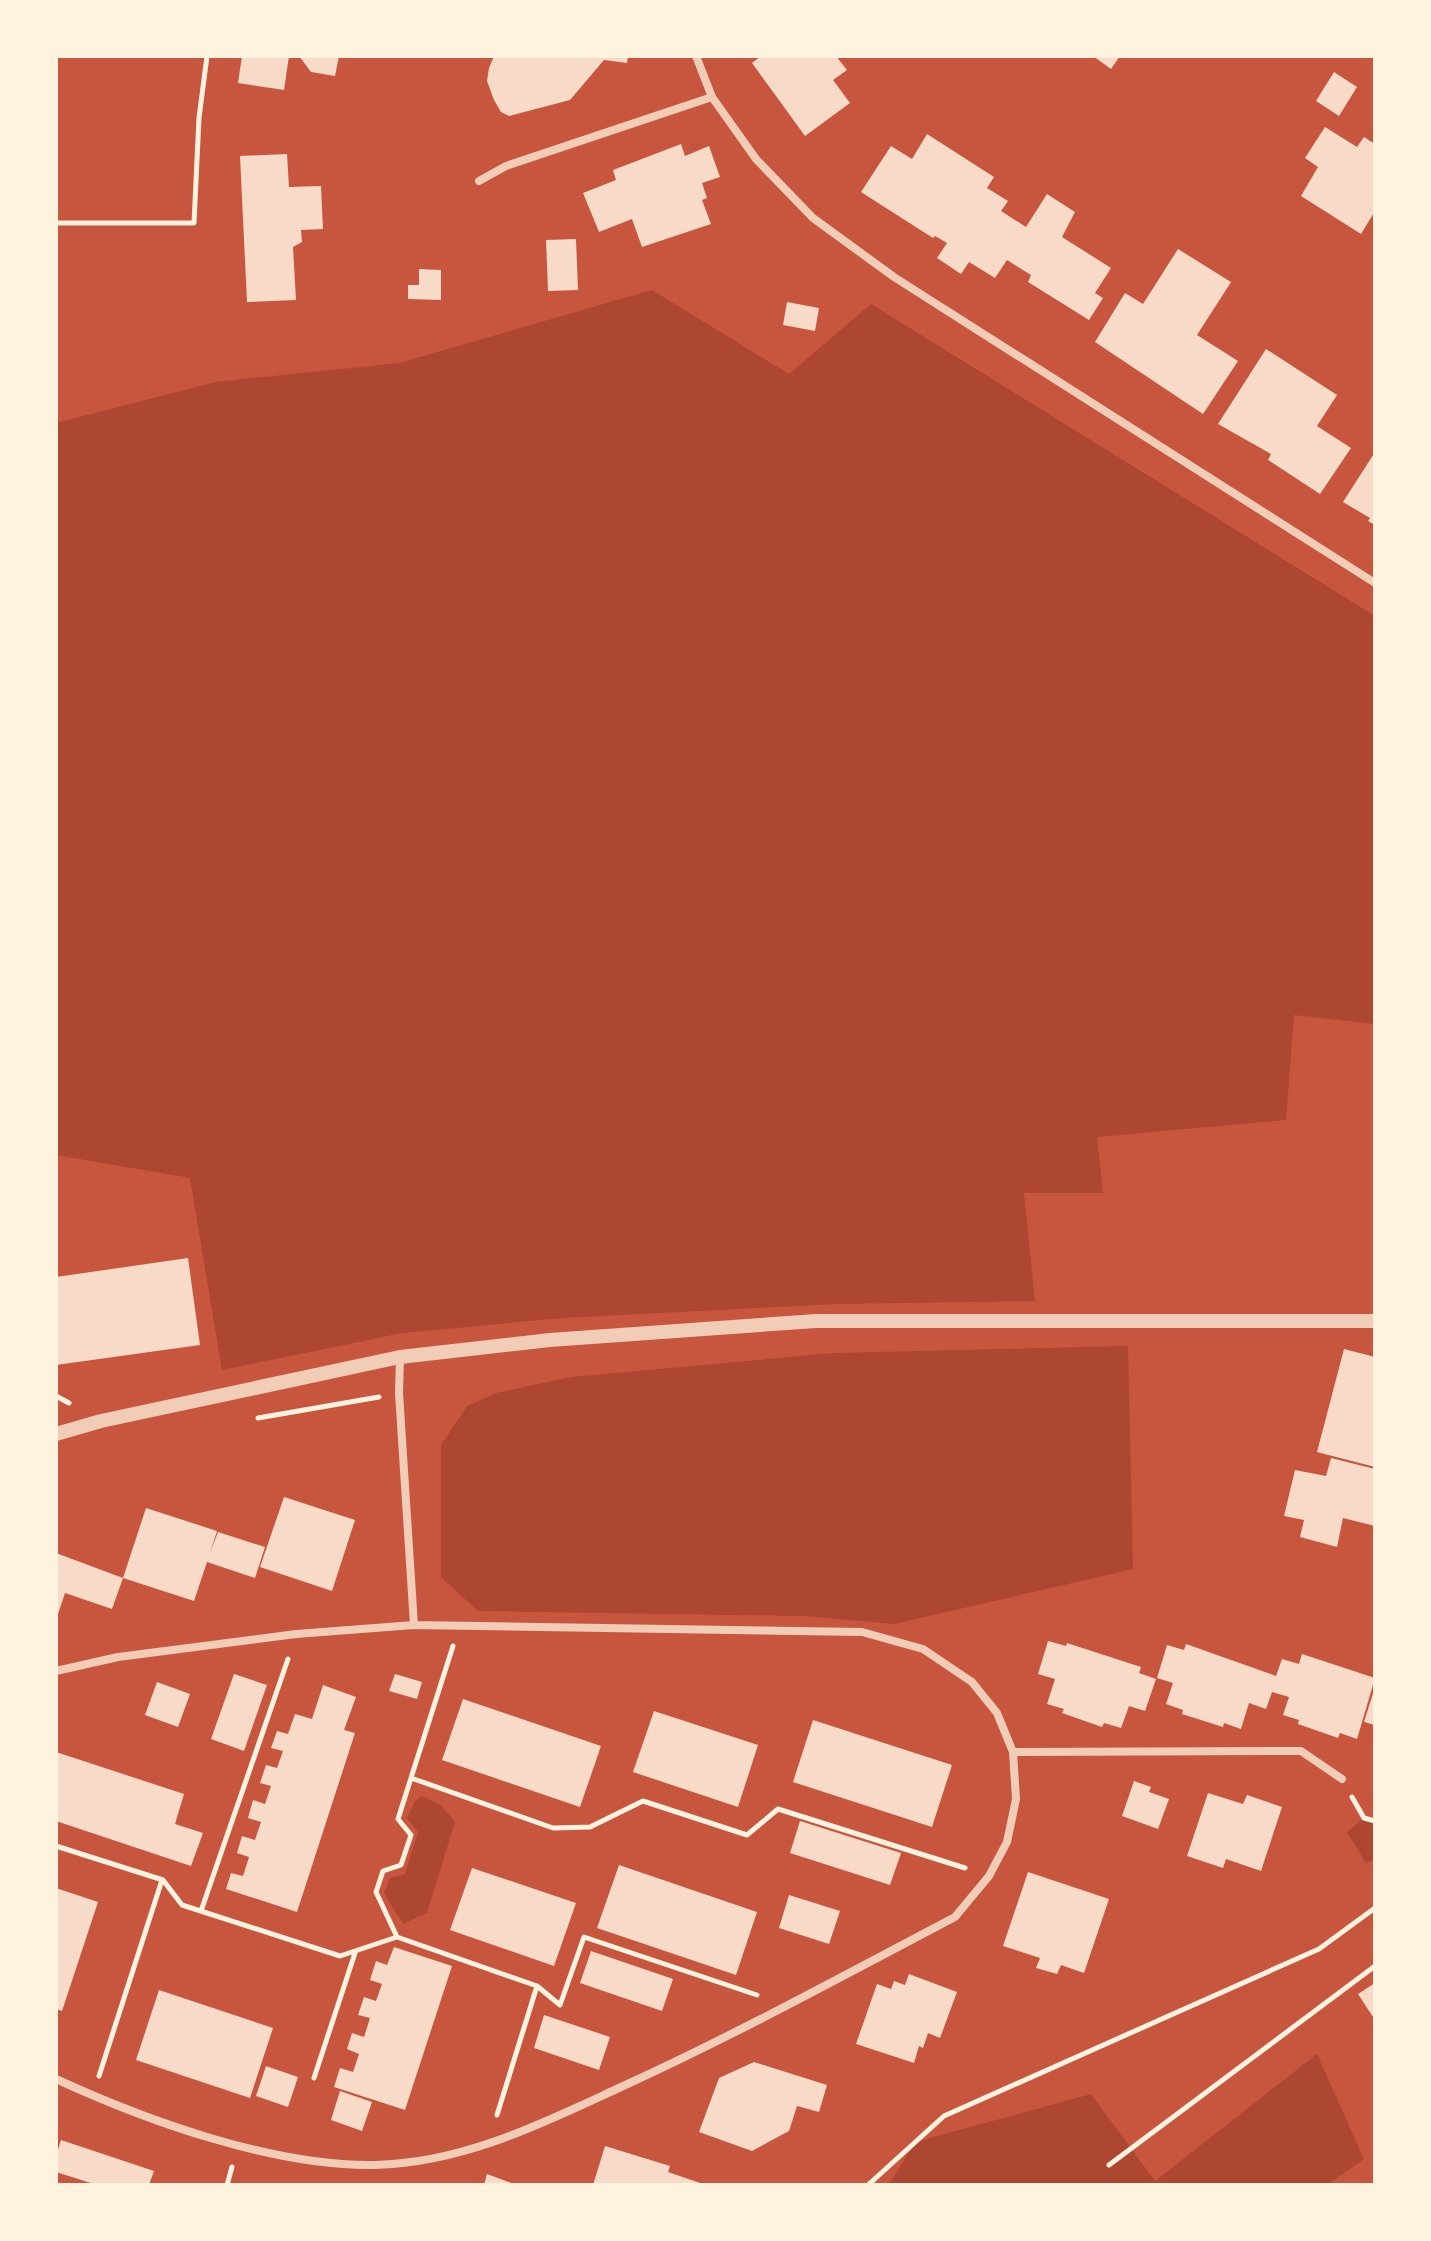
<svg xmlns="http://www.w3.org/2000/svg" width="1431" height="2241" font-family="Commissioner,sans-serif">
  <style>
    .green { fill: #ae4732 }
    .building { fill: #f7dbc8 }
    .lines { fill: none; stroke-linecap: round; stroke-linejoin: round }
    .path { stroke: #fff3e0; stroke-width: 5 }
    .minor { stroke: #f1ccb7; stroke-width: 8 }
    .tertiary { stroke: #f1ccb7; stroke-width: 14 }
  </style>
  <rect width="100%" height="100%" fill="#c8553d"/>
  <path class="green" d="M652,290L789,374L871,304L1375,616V1024L1294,1015L1286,1120L1097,1137L1103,1193H1024L1035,1301L836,1304L563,1318L402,1333L222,1370L190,1178L56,1155V423L216,382L399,363Z
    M1128,1346L1133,1569L894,1624L804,1616L478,1611L441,1577V1445L467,1406L496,1393L571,1377L834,1353Z
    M422,1796L441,1805L455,1822L427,1913L403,1924L384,1893L390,1878L405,1874L418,1832L407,1818L415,1801Z
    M1364,1818L1375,1821V1859L1366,1863L1347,1832Z
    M1317,2054L1364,2159L1327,2185H889L915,2142L1091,2094L1155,2181Z"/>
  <path class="building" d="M242,56H289L284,90L238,83Z
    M299,56H339L335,76L311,72Z
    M494,56H628L627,63L604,60L570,100L509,116L501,112L494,100L487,81L489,68Z
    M761,56H836L847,70L833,80L850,103L805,136L752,63Z
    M1093,56H1120L1111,69Z
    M1334,72L1357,87L1339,116L1316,101Z
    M1325,127L1357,147L1364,137L1375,144V211L1361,234L1301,196L1318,167L1305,158Z
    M927,134L994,177L987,188L1008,201L1001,211L1026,227L1047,194L1075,212L1062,237L1111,268L1095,293L1103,298L1089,320L1028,282L1031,275L1007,260L995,278L969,262L961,274L937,258L947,243L935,236L933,238L861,192L891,146L912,159Z
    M681,144L685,156L709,146L720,177L702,183L707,198L702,200L711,224L642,247L632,219L599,232L583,193L616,180L613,170Z
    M287,154L289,187L321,186L323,229L301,230L302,242L293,247L296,300L247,302L240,156Z
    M576,239L578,290L548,291L546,240Z
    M1178,249L1231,282L1197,335L1238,361L1203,414L1095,342L1125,293L1143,304Z
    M419,269L441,270V300L408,299V285H419Z
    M787,302L819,308L815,331L783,325Z
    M1266,349L1337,395L1317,426L1351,448L1320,494L1268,460L1271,454L1218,424Z
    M1375,452V525L1368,521L1370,518L1343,502Z
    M188,1258L200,1345L56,1365V1277Z
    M1344,1349L1375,1357V1467L1317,1452Z
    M1331,1458L1375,1469V1526L1343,1518L1337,1547L1300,1537L1304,1520L1284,1516L1295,1470L1326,1476Z
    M284,1497L355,1520L332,1591L260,1567Z
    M146,1508L217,1531L210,1553L218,1532L265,1547L255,1578L207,1562L194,1601L123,1578L112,1609L65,1593L56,1620V1553L123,1578Z
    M1048,1641L1066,1646L1067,1643L1141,1667L1139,1673L1156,1679L1145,1711L1129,1706L1121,1728L1104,1723L1102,1727L1062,1713L1064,1709L1047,1704L1055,1679L1038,1674Z
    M1186,1644L1276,1676L1282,1659L1299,1664L1302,1654L1375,1678L1357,1739L1340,1733L1338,1738L1298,1724L1299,1720L1283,1715L1289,1697L1272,1692L1266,1709L1249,1703L1241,1729L1224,1723L1223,1727L1182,1714L1183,1710L1166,1704L1173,1683L1157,1678L1167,1645L1184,1650Z
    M234,1674L267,1685L244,1751L211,1739Z
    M395,1674L422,1682L417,1699L389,1691Z
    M157,1682L190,1694L178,1727L145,1715Z
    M323,1685L356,1697L344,1730L355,1733L297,1912L226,1889L231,1873L243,1876L249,1857L237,1853L242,1836L255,1840L261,1822L248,1818L253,1800L265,1804L271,1786L260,1783L266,1765L277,1768L283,1751L271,1748L277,1731L288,1734L295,1714L312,1719Z
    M1374,1690H1375V1725L1364,1722Z
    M463,1699L601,1746L580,1807L442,1760Z
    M654,1711L758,1745L738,1807L633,1772Z
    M813,1720L952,1765L932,1827L793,1782Z
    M56,1752L184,1794L175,1824L203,1833L191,1866L56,1821Z
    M1134,1781L1151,1787L1149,1792L1169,1799L1158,1829L1122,1816Z
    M1208,1793L1243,1804L1247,1795L1282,1807L1261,1871L1226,1859L1223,1868L1187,1856Z
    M800,1821L901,1853L890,1885L790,1853Z
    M619,1865L757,1912L736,1975L597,1928Z
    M472,1868L576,1903L554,1966L450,1930Z
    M1028,1872L1109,1899L1084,1973L1061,1965L1057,1974L1036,1968L1040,1958L1003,1946Z
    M56,1888L98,1902L62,2011L56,2009Z
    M789,1895L840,1911L829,1944L779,1928Z
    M394,1947L452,1966L405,2110L334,2087L340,2068L353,2072L359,2054L347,2049L352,2033L364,2037L370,2018L358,2015L364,1997L376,2001L382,1984L370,1980L376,1961L387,1965Z
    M591,1951L673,1979L662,2011L580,1983Z
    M909,1974L957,1992L940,2038L928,2033L923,2048L919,2046L914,2063L856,2044L877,1984L891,1989L894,1981L905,1985Z
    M1375,1983V2020L1358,1994Z
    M159,1990L273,2028L250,2098L136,2060Z
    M544,2015L610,2037L599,2070L534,2048Z
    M754,2062L827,2085L819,2112L797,2106L789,2131L752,2151L699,2132L719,2078Z
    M266,2066L298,2077L288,2107L256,2096Z
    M340,2091L372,2102L362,2131L331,2120Z
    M61,2140L154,2171L149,2185H97L56,2172V2156Z
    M605,2146L670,2166L668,2172L706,2185H593Z
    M487,2174L517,2185H484Z"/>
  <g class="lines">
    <path class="path" d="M56,223H194L199,118L207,56
      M56,1396L69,1403
      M258,1418L379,1397
      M453,1646L411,1778L553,1828L590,1827L643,1801L747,1835L778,1809L965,1868
      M1352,1797L1364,1818L1375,1821
      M56,1846L163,1880L182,1905L340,1956L397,1937L537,1986L560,2005L584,1937L757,1995
      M201,1911L288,1659
      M397,1937L376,1892L383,1871L401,1865L411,1835L398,1819L411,1778
      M99,2076L162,1880
      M314,2078L355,1953
      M497,2115L537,1986
      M1109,2165L1375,1966
      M227,2185L232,2167
      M868,2185L944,2116L1319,1949L1375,1908"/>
    <path class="minor" d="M696,56L712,97L756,159L813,218L894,277L1375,583
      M479,181L506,166L712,97
      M400,1357L399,1393L414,1625
      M56,1671L118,1657L296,1634L414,1625L862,1632L923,1649L972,1682L997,1713L1013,1752L1016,1799L1007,1842L989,1876L955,1917C845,1975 735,2035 621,2087C543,2123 464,2163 375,2165C275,2167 147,2121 56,2079
      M1013,1752L1301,1751L1342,1779"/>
    <path class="tertiary" d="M56,1434L101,1421L400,1357L550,1340L816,1321H1375"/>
  </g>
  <rect width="1431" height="2241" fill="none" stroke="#fff3e0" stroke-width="116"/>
</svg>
